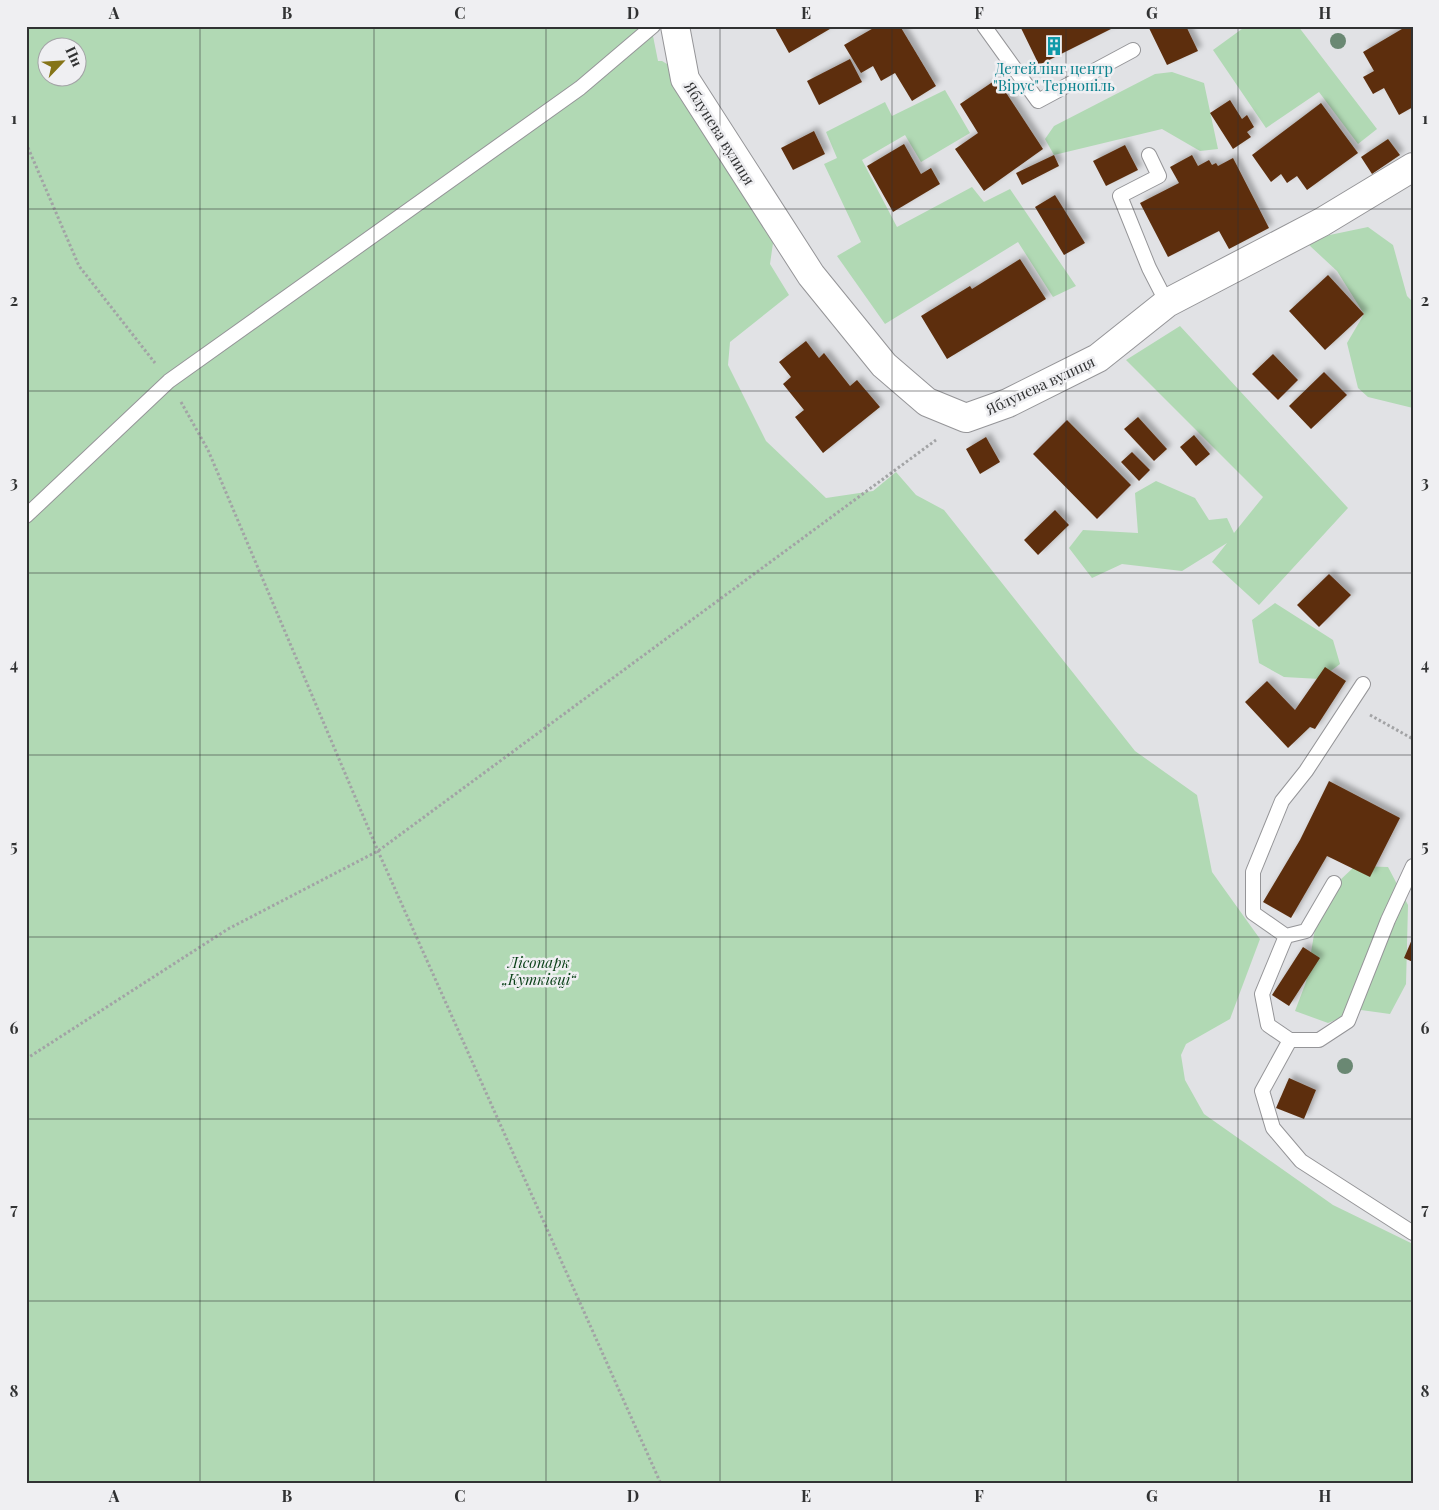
<svg xmlns="http://www.w3.org/2000/svg" width="1439" height="1510" font-family="'Playfair Display',serif">
  <style>
    .green { fill: #b1d9b4; fill-rule: evenodd }
    .building { fill: #5d2f0f; filter: url(#shadow) }
    .lines { fill: none; stroke-linecap: round; stroke-linejoin: round }
    .lane-casing { stroke: #959598; stroke-width: 16 }
    .street-casing { stroke: #959598; stroke-width: 30 }
    .path { stroke: #a2a3a5; stroke-width: 3; stroke-dasharray: 2.5 2.5; stroke-linecap: butt }
    .lane { stroke: #fff; stroke-width: 14 }
    .street { stroke: #fff; stroke-width: 28 }
    .tree { fill: #6a8873 }
    .grid { fill: none; stroke: #313233; stroke-width: 1; stroke-opacity: 0.55 }
    .labels { text-anchor: middle; dominant-baseline: central; stroke-width: 5; stroke-linejoin: round; paint-order: stroke }
    .culture-label { font-size: 15px; fill: #0d838f; stroke: #efeff2 }
    .street-label { font-size: 15px; fill: #313233; stroke: #efeff2 }
    .park-label { font-size: 15px; font-style: italic; fill: #083f16; stroke: #efeff2 }
    .neatline { fill: none; stroke: #313233; stroke-width: 2 }
    .grid-label { font-size: 16px; text-anchor: middle; font-weight: bold; fill: #313233 }
  </style>
  <defs>
    <filter id="shadow"><feDropShadow dx="4.5" dy="-4.5" stdDeviation="2.5" flood-color="#0004"/></filter>
  </defs>
  <rect width="100%" height="100%" fill="#e1e2e5"/>
  <path class="green" d="M26,26H655L652,31L658,61H662L672,67L775,229L770,264L789,295L730,342L728,365L766,441L826,498L873,491L896,472L916,495L944,510L1135,751L1197,795L1212,872L1260,939L1230,1019L1186,1044L1181,1055L1185,1080L1204,1114L1333,1205L1413,1244V1484H26ZM48,48H78V78H48Z
    M1246,26H1298L1377,129L1358,144L1319,92L1266,128L1213,50Z
    M1172,72L1204,83L1218,149L1200,151L1162,129L1054,155L1045,139L1054,126L1155,74Z
    M945,90L970,133L921,162L905,135L862,160L897,227L972,187L984,202L1010,189L1076,286L1053,297L1018,242L885,324L837,256L861,242L824,164L837,158L826,132L885,102L892,116Z
    M1368,227L1393,245L1407,296L1413,302V408L1368,397L1358,388L1347,343L1364,314L1337,271L1309,245L1320,237Z
    M1180,326L1348,508L1259,605L1212,562L1227,543L1182,571L1122,564L1092,578L1069,548L1083,530L1138,533L1135,493L1156,481L1195,498L1209,520L1227,518L1234,533L1263,497L1126,360Z
    M1275,603L1333,640L1340,664L1320,679L1284,677L1259,663L1252,620Z
    M1355,866L1388,867L1408,905L1406,984L1390,1014L1361,1010L1328,1023L1295,1011L1306,982L1320,899Z"/>
  <path class="building" d="M774,26H835L789,53Z
    M877,26H900L936,86L912,101L895,73L881,81L873,66L861,73L844,45Z
    M1020,26H1117L1039,65Z
    M1148,26H1186L1198,51L1167,65Z
    M1407,26H1413V107L1399,115L1384,88L1373,94L1363,77L1374,71L1363,52Z
    M850,59L862,82L819,105L807,81Z
    M997,79L1043,149L984,191L955,149L978,133L960,104Z
    M1230,100L1242,119L1247,115L1254,127L1247,132L1251,137L1233,149L1210,113Z
    M1321,103L1358,153L1307,190L1297,176L1287,183L1281,174L1271,182L1252,155Z
    M814,131L825,154L793,170L781,148Z
    M1388,139L1400,155L1372,174L1361,157Z
    M904,144L921,174L931,168L940,184L893,212L867,166Z
    M1125,145L1138,170L1106,186L1093,161Z
    M1054,155L1059,166L1022,185L1016,173Z
    M1192,155L1198,166L1209,160L1212,165L1216,163L1218,166L1233,158L1269,228L1229,249L1219,231L1168,257L1140,203L1179,183L1170,167Z
    M1055,195L1085,243L1064,255L1035,207Z
    M1020,259L1046,299L947,359L921,316L970,286L972,289Z
    M1328,275L1364,314L1325,350L1289,311Z
    M806,341L819,358L824,353L850,386L857,380L880,407L823,453L795,417L804,410L783,384L791,377L779,362Z
    M1273,354L1298,380L1278,400L1252,374Z
    M1324,372L1347,395L1311,429L1289,406Z
    M1138,417L1167,449L1154,461L1124,429Z
    M1067,420L1131,485L1097,519L1033,454Z
    M1194,435L1210,454L1196,466L1180,447Z
    M986,437L1000,462L980,474L966,449Z
    M1132,452L1150,470L1139,481L1121,462Z
    M1055,510L1069,525L1038,555L1024,540Z
    M1329,574L1351,595L1319,627L1297,605Z
    M1325,667L1346,681L1315,729L1310,727L1288,748L1245,702L1267,681L1295,710Z
    M1329,781L1400,818L1370,877L1327,856L1291,918L1263,902L1300,840Z
    M1413,937V962L1404,958Z
    M1303,947L1320,958L1289,1006L1272,995Z
    M1289,1078L1316,1090L1304,1119L1276,1108Z"/>
  <g class="lines">
    <g class="lane-casing">
      <path id="lane" d="M984,26L1038,101L1133,50
        M1149,155L1159,176L1120,196L1149,268L1167,303
        M26,516L169,381L580,88L653,26
        M1334,883L1306,931L1286,936L1262,994L1268,1025L1290,1040H1319L1348,1021L1388,920L1413,866
        M1286,936L1253,913V872L1282,801L1306,771L1363,684
        M1290,1040L1262,1091L1273,1128L1301,1161L1413,1233"/>
    </g>
    <g class="street-casing">
      <path id="street" d="M675,26L685,79L811,275L884,365L927,402L966,418L1008,403L1098,358L1167,303L1322,222L1413,167"/>
    </g>
    <path class="path" d="M26,143L79,266L155,363
      M181,402L208,450L378,851L661,1484
      M1370,715L1413,739
      M26,1059L228,929L378,851L936,440"/>
    <use href="#lane" class="lane"/>
    <use href="#street" class="street"/>
  </g>
  <g class="tree">
    <circle cx="1338" cy="41" r="8"/>
    <circle cx="1345" cy="1066" r="8"/>
  </g>
  <path class="grid" d="M200,26V1484M374,26V1484M546,26V1484M720,26V1484M892,26V1484M1066,26V1484M1238,26V1484M26,209H1413M26,391H1413M26,573H1413M26,755H1413M26,937H1413M26,1119H1413M26,1301H1413"/>
  <defs>
    <g id="building-bare" transform="scale(1.5)"><path d="M-4-6H4V6H1V3H-1V6H-4ZM-2.5-4.3h1.7v1.8h-1.7ZM.8-4.3h1.7v1.8H.8ZM-2.5-1h1.7V.8h-1.7ZM.8-1h1.7V.8H.8Z" fill="#0f9aa8" stroke="#efeff2" stroke-width="2.5" paint-order="stroke"/></g>
  </defs>
  <g fill-rule="evenodd">
    <use href="#building-bare" x="1054" y="46"/>
  </g>
  <g class="labels">
    <g class="culture-label">
      <text x="1054" y="68">Детейлінг центр<tspan x="1054" dy="17">"Вірус" Тернопіль</tspan></text>
    </g>
    <g class="street-label">
      <text transform="translate(720 133) rotate(58)">Яблунева вулиця</text>
      <text transform="translate(1040 385) rotate(-25)">Яблунева вулиця</text>
    </g>
    <g class="park-label">
      <text x="539" y="962">Лісопарк<tspan x="539" dy="17">„Кутківці“</tspan></text>
    </g>
  </g>
  <rect width="1439" height="1510" fill="none" stroke="#efeff2" stroke-width="55"/>
  <g transform="translate(62 62) rotate(65)"><circle r="24" fill="#efeff2" stroke="#a3a3a6"/>
  <path d="M0-4L9 19L0 12L-9 19Z" fill="#857417"/>
  <text y="-8" font-size="14" font-weight="bold" text-anchor="middle" fill="#313233">Пн</text>
  </g>
  <rect x="28" y="28" width="1384" height="1454" class="neatline"/>
  <g class="grid-label">
    <text x="114" y="19">A</text>
    <text x="287" y="19">B</text>
    <text x="460" y="19">C</text>
    <text x="633" y="19">D</text>
    <text x="806" y="19">E</text>
    <text x="979" y="19">F</text>
    <text x="1152" y="19">G</text>
    <text x="1325" y="19">H</text>
    <text x="14" y="124">1</text>
    <text x="1425" y="124">1</text>
    <text x="14" y="306">2</text>
    <text x="1425" y="306">2</text>
    <text x="14" y="488">3</text>
    <text x="1425" y="488">3</text>
    <text x="14" y="670">4</text>
    <text x="1425" y="670">4</text>
    <text x="14" y="852">5</text>
    <text x="1425" y="852">5</text>
    <text x="14" y="1034">6</text>
    <text x="1425" y="1034">6</text>
    <text x="14" y="1215">7</text>
    <text x="1425" y="1215">7</text>
    <text x="14" y="1397">8</text>
    <text x="1425" y="1397">8</text>
    <text x="114" y="1502">A</text>
    <text x="287" y="1502">B</text>
    <text x="460" y="1502">C</text>
    <text x="633" y="1502">D</text>
    <text x="806" y="1502">E</text>
    <text x="979" y="1502">F</text>
    <text x="1152" y="1502">G</text>
    <text x="1325" y="1502">H</text>
  </g>
</svg>
